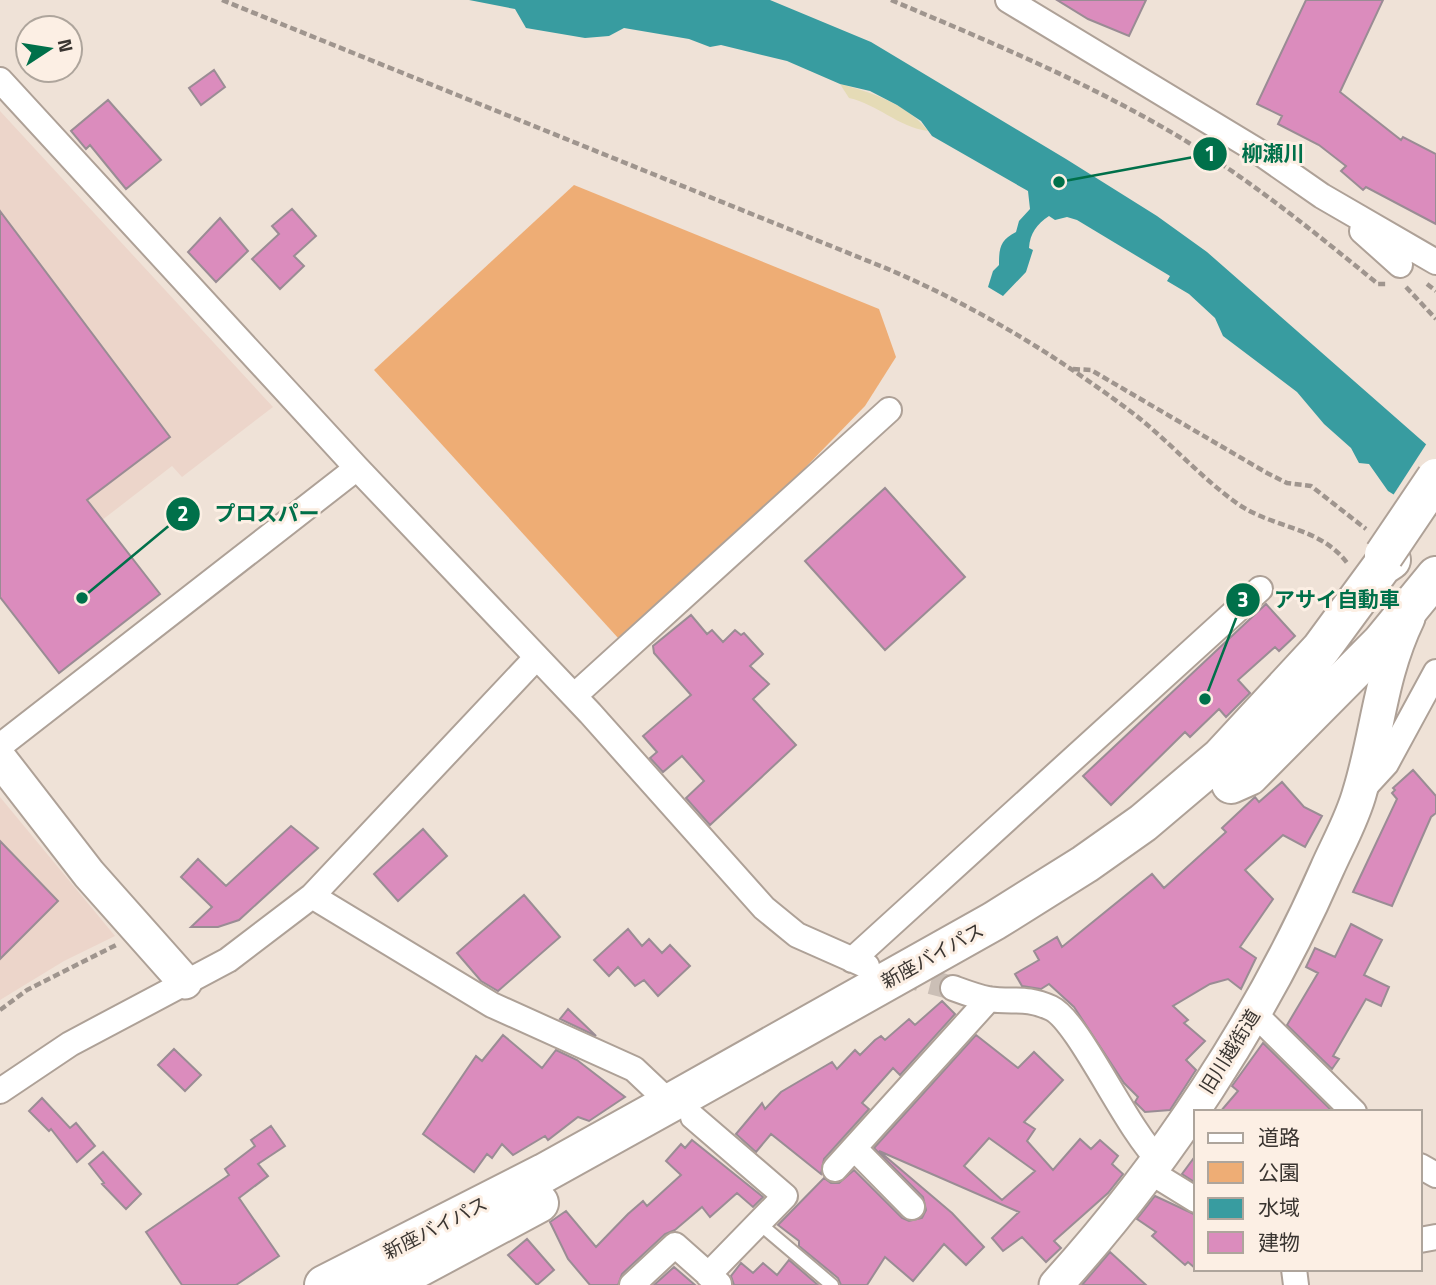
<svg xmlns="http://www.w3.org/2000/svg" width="1436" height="1285" font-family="'Titillium Web','Noto Sans JP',sans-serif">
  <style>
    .industrial { fill: #ecd5ca }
    .green { fill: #eead75 }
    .sand { fill: #e5dbb6 }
    .water { fill: #389ca0 }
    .pier { fill: #efe2d7 }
    .building { fill: #db8cbd; stroke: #9a8c94; stroke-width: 2; fill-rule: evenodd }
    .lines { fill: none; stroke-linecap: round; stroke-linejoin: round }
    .street-tunnel { stroke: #cbbfb6; stroke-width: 24; stroke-dasharray: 24 12; stroke-linecap: butt }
    .lane-casing { stroke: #aea197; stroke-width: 16 }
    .street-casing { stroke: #aea197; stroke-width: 28 }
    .secondary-casing { stroke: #aea197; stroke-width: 37 }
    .highway-casing { stroke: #aea197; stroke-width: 42 }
    .path { stroke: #9f958e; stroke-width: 4.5; stroke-dasharray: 7 3.5; stroke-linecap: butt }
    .lane { stroke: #fff; stroke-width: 12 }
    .street { stroke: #fff; stroke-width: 24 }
    .secondary { stroke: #fff; stroke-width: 33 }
    .highway { stroke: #fff; stroke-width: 38 }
    .highway-bridge-casing { stroke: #aea197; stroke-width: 42; stroke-linecap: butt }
    .highway-bridge { stroke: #fff; stroke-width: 38 }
    .labels { text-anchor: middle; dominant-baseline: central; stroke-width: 6; stroke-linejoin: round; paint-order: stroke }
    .street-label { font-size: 19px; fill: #3a3531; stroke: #fcefe4 }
    .leader { fill: none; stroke: #00704a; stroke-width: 2.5 }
    .callout-dot { fill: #00704a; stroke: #fcefe4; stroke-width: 2.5 }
    .mark-label { font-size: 21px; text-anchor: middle; font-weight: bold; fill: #fff }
    .callout-label { font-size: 21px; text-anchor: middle; font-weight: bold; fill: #00704a; stroke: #fcefe4; stroke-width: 6; stroke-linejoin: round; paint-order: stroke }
  </style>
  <rect width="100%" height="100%" fill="#efe2d7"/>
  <path class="industrial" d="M0,111L273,407L182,477L172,466L0,599Z
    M0,797L115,936L64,961L0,1000Z"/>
  <path class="green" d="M574,185L879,309L896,357L865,406L801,472L619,639L374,370Z"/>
  <path class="sand" d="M840,84C871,92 907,104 928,131C898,127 877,104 849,98Z"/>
  <path class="water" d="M469,0H770L871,42L1066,159L1157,216L1207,252L1436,453V521L1388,491L1369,464L1359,463L1351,448L1324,424L1297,392L1223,336L1215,318L1189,294L1167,281L1170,276L1077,220L1067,217L1055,220L1049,216C1037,224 1030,233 1029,248L1033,250L1026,272L1003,296L988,287L993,271L999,265C999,248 1000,240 1016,232L1019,221L1030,209L1028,191L932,136L921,121L897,105L870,91L840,84L787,61L721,45L710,47L689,39L624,28L609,36L585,38L526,28L515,9Z"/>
  <path class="pier" d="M1427,443L1436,449V524L1392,497Z"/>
  <path class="building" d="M1057,0H1146L1129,36L1088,19Z
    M1306,0H1383L1340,92L1401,140L1403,137L1436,154V224L1366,187L1363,190L1341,171L1346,166L1319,145L1278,124L1282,116L1257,104Z
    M214,70L225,87L201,105L189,88Z
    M108,100L161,160L126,189L90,145L86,149L71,131Z
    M292,209L316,236L294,256L304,266L280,289L252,259L279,234L272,226Z
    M0,211L170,437L87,500L160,594L59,673L0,597Z
    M220,218L248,251L216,282L188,252Z
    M885,488L965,577L885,650L805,561Z
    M1266,604L1295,636L1279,651L1275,647L1238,680L1250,693L1226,717L1219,709L1190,737L1185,732L1111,805L1083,776Z
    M691,615L707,634L712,630L723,642L735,630L741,635L744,633L763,654L750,666L769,684L753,699L796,745L710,825L686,798L704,781L682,756L663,772L650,758L657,752L643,736L691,695L654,653L653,646Z
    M1413,770L1436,796V813L1431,817L1392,906L1353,892L1397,799L1392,793L1395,790L1393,788Z
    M1282,782L1304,807L1322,816L1305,847L1283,835L1245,870L1273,899L1240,947L1256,958L1241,989L1228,979L1210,984L1173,1006L1188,1020L1184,1023L1205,1041L1186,1060L1196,1070L1170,1110L1145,1112L1135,1102L1138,1097L1124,1083L1074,1007L1049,984L1041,989L1022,986L1015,974L1039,960L1034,951L1057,937L1062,947L1152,874L1164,888L1226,832L1222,828L1255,797L1259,802Z
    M291,826L318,848L239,920L218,927H191L212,907L181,877L198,859L226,886Z
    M423,829L447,856L398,901L374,874Z
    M0,841L58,901L0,959Z
    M524,895L560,937L498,991L481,981L457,953Z
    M1351,924L1382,940L1364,975L1389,987L1381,1006L1366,999L1333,1056L1339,1059L1332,1069L1287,1025L1318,973L1306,967L1315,948L1335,957Z
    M628,929L642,946L649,939L662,953L670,945L690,966L658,996L644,980L635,986L618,967L609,976L594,960Z
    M942,1001L955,1014L900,1075L893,1068L862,1103L869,1109L824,1159L821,1174L771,1134L756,1152L736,1134L762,1103L765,1109L781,1092L832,1062L837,1069L855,1050L860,1055L875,1040L881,1036L885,1040L909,1019L915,1025Z
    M568,1009L594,1034L596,1036L560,1019Z
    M503,1035L542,1068L556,1050L577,1060L625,1097L589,1121L578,1117L548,1140L545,1136L513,1155L502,1144L492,1158L487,1154L474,1172L423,1134L476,1056L482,1061Z
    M976,1035L1018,1068L1034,1052L1063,1080L1024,1122L1035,1129L1027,1141L1053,1170L1080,1139L1091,1149L1100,1140L1118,1156L1112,1164L1123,1174L1108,1193L1054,1241L1061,1248L1046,1262L1022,1237L1003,1251L992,1238L1019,1212L879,1151L952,1213L984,1247L966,1265L944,1244L913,1281L885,1257L867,1285H841L838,1278L799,1246V1241L778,1225L824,1178L831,1183H839L854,1170L902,1218L909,1221L922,1218L926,1210L923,1197L874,1148ZM989,1138L1035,1171L1002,1200L964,1166Z
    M1263,1043L1333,1112H1220L1238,1091L1232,1086Z
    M174,1049L201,1075L185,1091L158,1065Z
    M42,1098L70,1128L76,1123L95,1146L77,1162L51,1129L49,1131L29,1111Z
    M271,1126L285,1146L258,1164L268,1176L239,1198L279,1256L236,1285H182L146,1232L229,1175L225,1169L255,1146L251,1140Z
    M692,1140L763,1197L753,1207L737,1193L710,1217L702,1207L675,1230L665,1234L622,1274L618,1285H590L568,1259L550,1222L566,1211L596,1247L628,1214L643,1201L647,1206L681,1175L666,1161L681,1144L685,1148Z
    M103,1152L141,1194L126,1209L102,1184L104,1183L89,1164Z
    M1196,1155V1183L1182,1174Z
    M1155,1196L1196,1215V1269L1188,1262L1185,1265L1152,1236L1156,1232L1137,1219Z
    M527,1239L554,1270L537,1285L508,1255Z
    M1110,1252L1146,1285H1082Z
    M789,1260L818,1285H734L731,1276L741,1263L753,1273L763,1263L777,1275Z
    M674,1267L695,1285H654Z"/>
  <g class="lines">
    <path class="street-tunnel" d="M896,973L953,988"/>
    <g class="lane-casing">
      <path id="lane" d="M760,1224L832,1285"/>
    </g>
    <g class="street-casing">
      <path id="street" d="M1008,0L1256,150L1322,196L1436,262
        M0,80L357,468L590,713L764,908L797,935L867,966
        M1362,231L1400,265
        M574,696L889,410
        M0,746L357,468
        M1363,789L1386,764L1436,672
        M312,896L492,1005L634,1069L670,1103
        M852,960L1260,589
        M953,988C964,992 977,997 988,999C1014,1003 1024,996 1051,1008C1079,1021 1126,1129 1159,1160
        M1254,1013L1354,1112
        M0,1091L70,1044L228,960L312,896L536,658
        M693,1117L785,1196L708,1275
        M854,1148L912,1207
        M1420,1166L1436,1175
        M835,1169L989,999
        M1149,1171L1196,1200
        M1420,1240L1436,1237
        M1294,1269L1296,1285
        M632,1285L675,1245L719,1284"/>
    </g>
    <g class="secondary-casing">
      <path id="secondary" d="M0,759L89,874L185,982
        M1056,1285C1165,1165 1262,1018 1327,869C1338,844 1353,818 1360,791C1378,732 1380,676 1408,618"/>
    </g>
    <g class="highway-casing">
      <path id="highway" d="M1231,784L1249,776L1381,643L1436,576
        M324,1285L544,1173L670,1103L994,921L1085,864L1143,823L1221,757L1321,649L1382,566L1391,560
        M386,1285L539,1203"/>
    </g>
    <path class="path" d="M222,0L883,267C974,305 1056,355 1134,414C1170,442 1201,478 1238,504C1274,529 1320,526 1348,564
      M891,0C988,41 1085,81 1176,135C1248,178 1313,231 1378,284H1388
      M1427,284L1436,291
      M1406,287L1436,319
      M1073,369L1091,370L1267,473L1287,483L1311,486L1366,529
      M0,1010L27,990L118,944"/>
    <use href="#lane" class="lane"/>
    <use href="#street" class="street"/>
    <use href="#secondary" class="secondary"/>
    <use href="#highway" class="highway"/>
    <g class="highway-bridge-casing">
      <path id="highway-bridge" d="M1384,555L1436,478"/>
    </g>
    <use href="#highway-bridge" class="highway-bridge"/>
  </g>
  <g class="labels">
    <g class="street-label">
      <text transform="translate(932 955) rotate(-29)">新座バイパス</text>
      <text transform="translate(1229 1051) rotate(-58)">旧川越街道</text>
      <text transform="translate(435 1227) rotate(-27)">新座バイパス</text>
    </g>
  </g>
  <path class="leader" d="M1059 182L1210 154M82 598L183 514M1205 699L1243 600"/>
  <g class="callout-dot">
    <circle cx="1059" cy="182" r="7"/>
    <circle cx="82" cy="598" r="7"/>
    <circle cx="1205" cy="699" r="7"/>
    <circle cx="1210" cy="154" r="18"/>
    <circle cx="183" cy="514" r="18"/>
    <circle cx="1243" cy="600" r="18"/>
  </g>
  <g class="mark-label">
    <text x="1210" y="161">1</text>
    <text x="183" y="521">2</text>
    <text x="1243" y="607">3</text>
  </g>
  <g class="callout-label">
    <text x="1273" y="161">柳瀬川</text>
    <text x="267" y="521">プロスパー</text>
    <text x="1337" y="607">アサイ自動車</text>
  </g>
  <rect x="1194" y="1110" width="228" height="161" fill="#fcefe4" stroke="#aea59c" stroke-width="2"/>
  <rect x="1208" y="1133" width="35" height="10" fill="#ffffff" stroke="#aea59c" stroke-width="2"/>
  <text x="1258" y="1145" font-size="21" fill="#3a3531">道路</text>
  <rect x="1208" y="1162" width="35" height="21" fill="#eead75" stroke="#aea59c" stroke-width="2"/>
  <text x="1258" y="1180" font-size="21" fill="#3a3531">公園</text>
  <rect x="1208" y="1198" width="35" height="21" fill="#389ca0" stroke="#aea59c" stroke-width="2"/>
  <text x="1258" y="1215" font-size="21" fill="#3a3531">水域</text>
  <rect x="1208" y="1232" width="35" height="21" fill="#db8cbd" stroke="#aea59c" stroke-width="2"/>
  <text x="1258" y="1250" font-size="21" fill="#3a3531">建物</text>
  <g transform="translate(49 49) rotate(78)"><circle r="33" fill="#fcefe4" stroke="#aea59c" stroke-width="2"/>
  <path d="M0-5L12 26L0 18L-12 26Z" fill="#00704a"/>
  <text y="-10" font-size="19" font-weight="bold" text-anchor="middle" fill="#3a3531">N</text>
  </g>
</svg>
